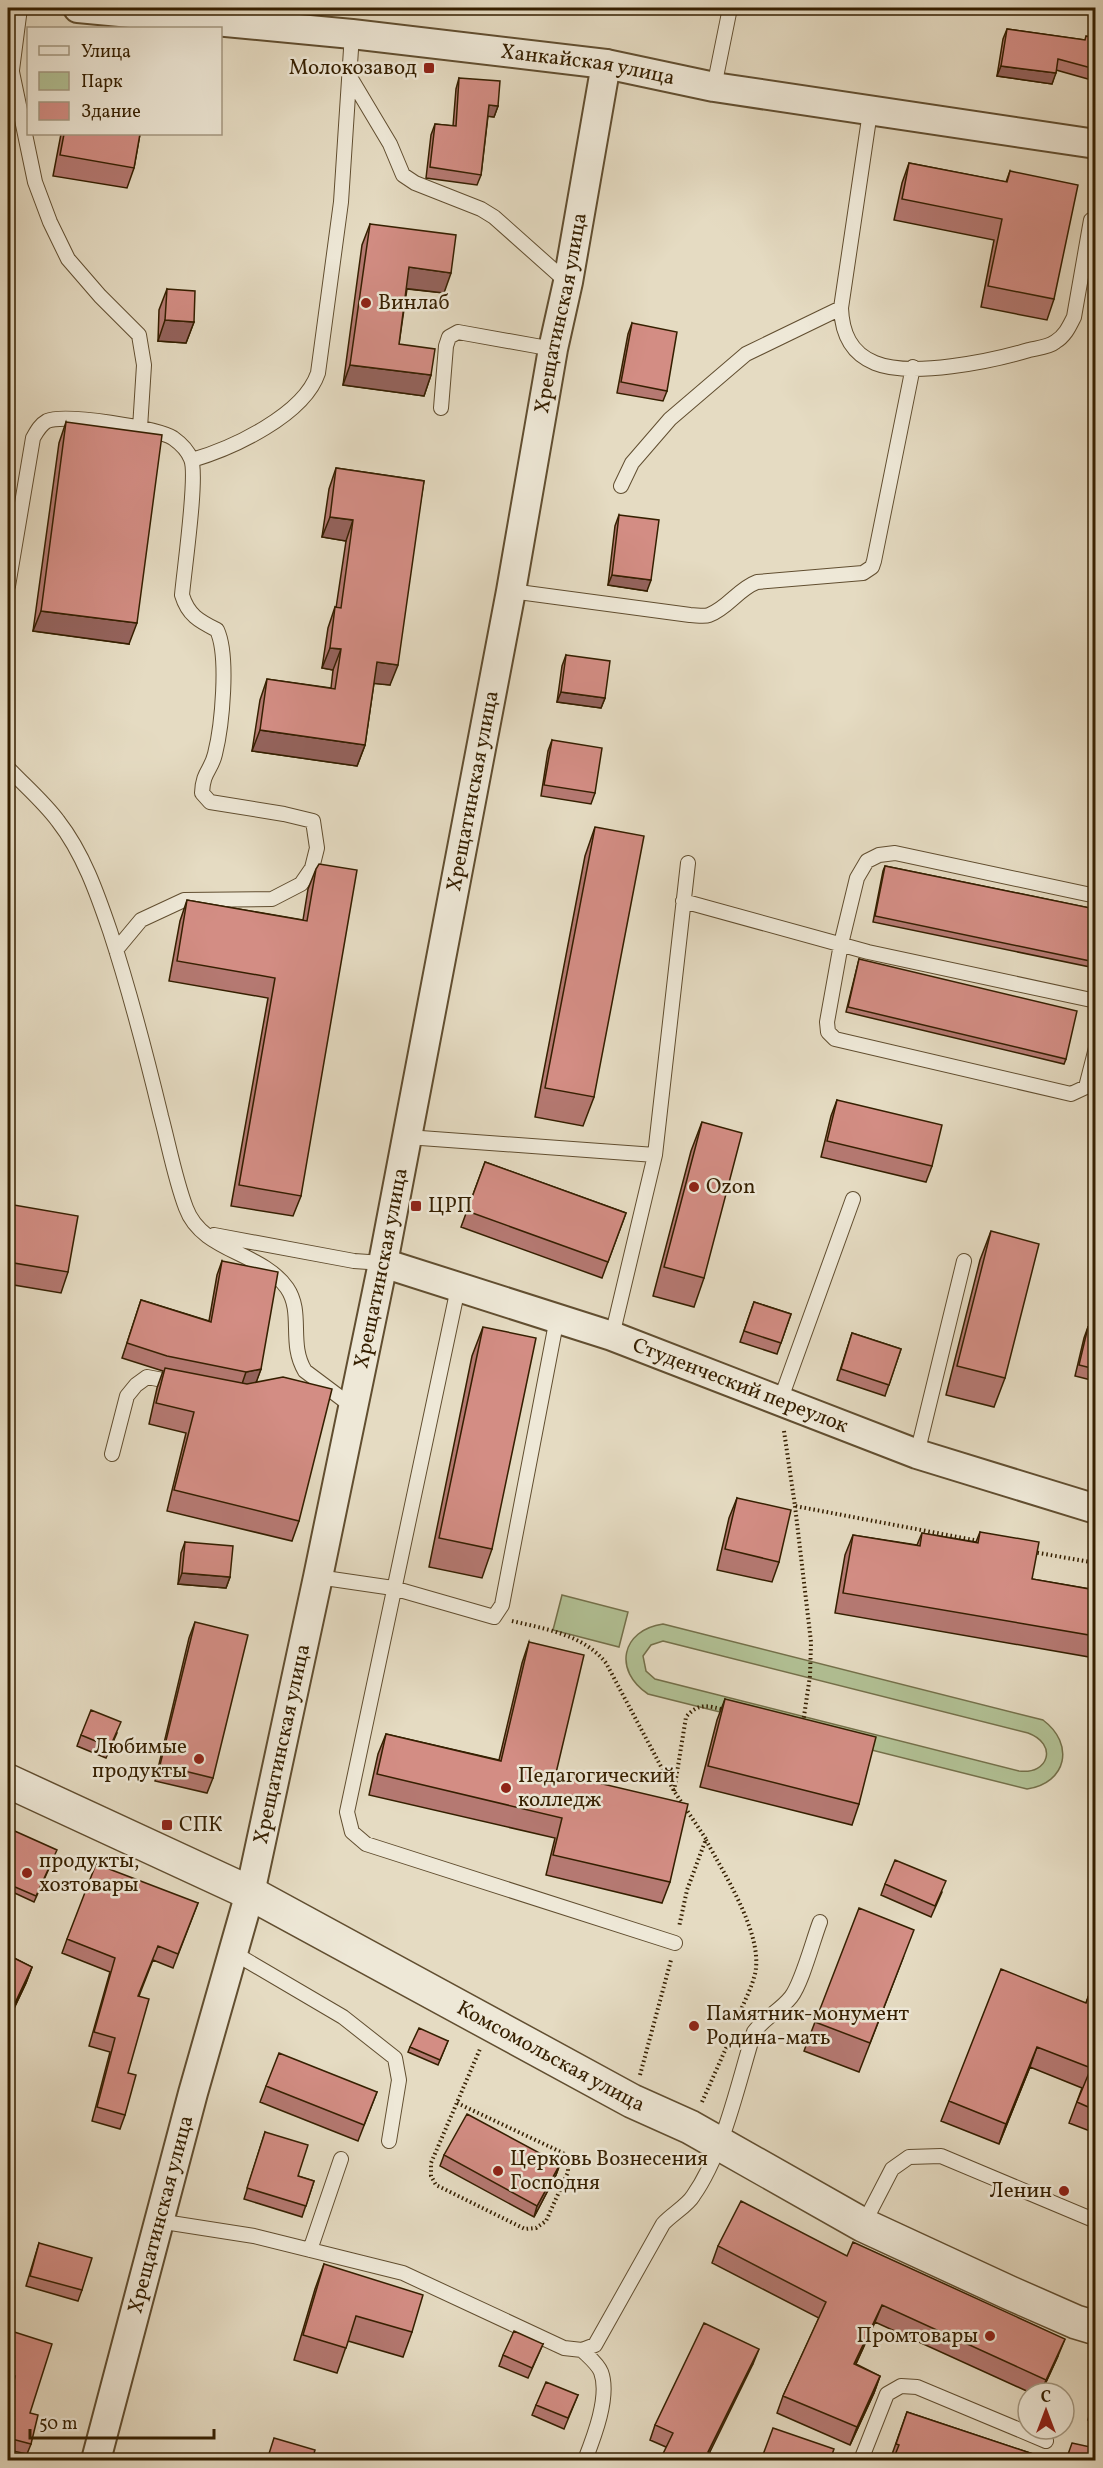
<svg xmlns="http://www.w3.org/2000/svg" width="1103" height="2468" font-family="Vollkorn,serif">
  <style>
    .green { fill: #b2c195; stroke: #74704a; stroke-width: 1.5; fill-rule: evenodd }
    .lines { fill: none; stroke-linecap: round; stroke-linejoin: round }
    .service-casing { stroke: #614e30; stroke-width: 16 }
    .minor-casing { stroke: #614e30; stroke-width: 32 }
    .tertiary-casing { stroke: #614e30; stroke-width: 36 }
    .path { stroke: #351f00; stroke-width: 4; stroke-dasharray: 1.5 3; stroke-linecap: butt }
    .service { stroke: #eee8d7; stroke-width: 14 }
    .minor { stroke: #eee8d7; stroke-width: 28 }
    .tertiary { stroke: #eee8d7; stroke-width: 33 }
    .wall { fill: #b57972; stroke: #351f00; stroke-width: 1.5 }
    .shaded-wall { fill: #94635c; stroke: #351f00; stroke-width: 1.5 }
    .building { fill: #d38d84; stroke: #351f00; stroke-width: 1.5 }
    .poi-dot { fill: #8f2418; stroke: #eee8d7; stroke-width: 2 }
    .labels { text-anchor: middle; dominant-baseline: central; stroke-width: 5; stroke-linejoin: round; paint-order: stroke }
    .street-label { font-size: 21px; fill: #351f00; stroke: #eee8d7 }
    .poi-label { font-size: 21px; fill: #351f00; stroke: #eee8d7; text-anchor: start }
  </style>
  <rect width="100%" height="100%" fill="#e5dbc2"/>
  <filter id="stains"><feTurbulence type="fractalNoise" baseFrequency=".00333" numOctaves="4"/><feColorMatrix values="0 0 0 0 .2 0 0 0 0 .09 0 0 0 0 .02 0 0 0 .5 -.17"/></filter>
  <radialGradient id="worn" r=".72"><stop offset=".6" stop-color="#630" stop-opacity="0"/><stop offset="1" stop-color="#630" stop-opacity=".3"/></radialGradient>
  <path class="green" d="M562,1595L628,1612L619,1647L553,1630Z
    M663,1624L1043,1720C1075,1744 1067,1783 1027,1789L648,1694C613,1671 621,1630 663,1624ZM663,1641L1028,1733C1058,1744 1049,1775 1019,1771L655,1679L646,1671L643,1656L651,1645Z"/>
  <g class="lines">
    <g class="service-casing">
      <path id="service" d="M12,72L35,182L50,222L68,259L100,296L139,335L144,365L140,428
        M350,77L390,144L403,175L415,183L481,209L494,217L567,282
        M714,87L730,8
        M8,101L20,8
        M870,112L841,308C842,332 850,353 875,363C911,378 992,361 1029,350C1037,348 1049,347 1055,342C1065,336 1069,327 1074,317L1091,220
        M441,408L446,346L449,337L458,332L553,349
        M192,460C233,448 304,415 318,373L341,202L352,34
        M621,486L632,463L670,419L746,354L841,308
        M8,586L33,438C37,431 40,425 47,421C65,413 156,428 173,438C180,443 188,451 191,459C198,475 184,571 182,595C188,615 199,621 217,630C229,656 222,726 215,754C211,771 203,771 202,793L210,802L284,814L313,821L317,848L312,868L301,884L272,899L184,900L141,920L116,950
        M511,591L690,615C696,615 704,617 709,615C728,608 738,589 757,582L863,573L872,567L874,561L913,367
        M8,768C24,785 44,802 58,821C83,853 97,893 110,931C130,992 146,1054 161,1116C169,1146 175,1179 186,1208C202,1252 261,1251 287,1288C304,1313 288,1343 305,1371L353,1407
        M1096,896L895,853L879,855L867,861L857,878L841,944L827,1022L828,1032L835,1039L1071,1094L1086,1087L1096,1048
        M683,901L868,952L1096,1001
        M407,1137L655,1155
        M214,1235L354,1261L383,1263
        M458,1288L347,1812L352,1832L366,1844L675,1943
        M612,1336L655,1155L688,863
        M780,1401L853,1199
        M112,1454L127,1396L136,1385L147,1377L179,1383
        M917,1454L964,1261
        M318,1577L393,1588L494,1617L502,1605L557,1318
        M234,1953L343,2017L395,2058L399,2080L389,2141
        M158,2221L254,2236L403,2273L564,2348L582,2350L595,2345L663,2224C671,2215 688,2205 693,2196C724,2152 738,2083 754,2032C765,2017 780,2011 791,1997C802,1983 813,1940 820,1922
        M863,2225L892,2169L909,2157L941,2156L1096,2221
        M310,2250L341,2159
        M582,2350C588,2356 598,2364 601,2372C610,2396 594,2437 585,2460
        M861,2460L887,2394L901,2386L917,2387L1046,2441"/>
    </g>
    <g class="minor-casing">
      <g id="minor">
        <path id="s1" d="M78,8L352,34L606,64L714,87L1096,144"/>
        <path id="s2" d="M383,1263L612,1336L917,1454L1096,1509"/>
        <path id="s3" d="M96,2460L193,2093L250,1893L318,1577L383,1263L511,591L553,349L568,282L606,64"/>
      </g>
    </g>
    <g class="tertiary-casing">
      <g id="tertiary">
        <path id="s4" d="M8,1781L250,1893L632,2101L690,2127L863,2225L1010,2293L1076,2322L1096,2328"/>
      </g>
    </g>
    <path class="path" d="M784,1431L795,1506L979,1541
      M795,1506L811,1642L810,1676L803,1723
      M1033,1552L1096,1563
      M512,1621C546,1629 584,1635 606,1663L674,1791L706,1839L687,1890L679,1927
      M674,1791L686,1717C699,1702 708,1706 725,1710
      M706,1840C724,1874 764,1935 755,1974C751,1990 742,2006 736,2022
      M640,2075L671,1960
      M702,2102L731,2037
      M457,2103L563,2153L568,2161V2172L546,2221L536,2228L525,2229L436,2185L431,2176V2163L480,2049"/>
    <use href="#service" class="service"/>
    <use href="#minor" class="minor"/>
    <use href="#tertiary" class="tertiary"/>
  </g>
  <path class="wall" d="M1007,29L1085,40L1095,38V81L1056,70L1052,84L997,76L1003,39Z
    M459,78L498,106L494,117L488,116L481,175L477,185L426,178L431,135L435,124L453,126L456,89Z
    M61,134H140L134,168L127,188L53,176Z
    M909,163L1006,182L1010,171L1054,299L1047,320L981,307L994,240L894,220L902,183Z
    M370,224L444,293L407,289L399,344L431,375L424,396L343,385L362,245Z
    M167,289L194,322L186,343L158,341L159,310Z
    M632,323L667,391L663,401L617,393L628,334Z
    M66,422L129,644L33,631L59,443Z
    M336,468L424,481L390,685L374,683L365,745L357,766L252,751L260,700L267,679L331,688L333,670L322,668L328,628L335,607L336,608L346,541L322,537L329,489Z
    M619,515L647,591L608,585L615,526Z
    M566,655L605,698L601,708L557,702L562,666Z
    M552,740L595,793L591,804L541,796L548,751Z
    M595,827L594,1097L583,1126L535,1117L585,856Z
    M885,866L1095,909V968L873,922L883,871Z
    M316,869L301,1196L293,1216L231,1206L268,998L169,981L180,921L187,900L303,920L308,889Z
    M859,959L1066,1059L1064,1064L846,1012Z
    M837,1100L932,1166L926,1182L821,1157L831,1116Z
    M702,1122L704,1278L694,1307L653,1296L691,1151Z
    M485,1162L626,1213L602,1278L461,1227Z
    M8,1204L68,1272L61,1293L8,1284Z
    M991,1231L1005,1378L994,1407L946,1395L980,1260Z
    M1095,1258V1276L1092,1275Z
    M222,1261L261,1369L256,1382L299,1521L292,1541L167,1511L186,1433L149,1424L157,1388L163,1371L122,1358L141,1300L209,1321L217,1275Z
    M754,1302L791,1314L777,1354L740,1342Z
    M483,1327L492,1549L482,1578L429,1567L472,1356Z
    M1088,1327L1095,1329V1381L1075,1376L1084,1338Z
    M852,1333L901,1349L885,1396L837,1380Z
    M737,1498L779,1562L772,1582L717,1570L729,1518Z
    M980,1532L1032,1579L1095,1590V1658L835,1613L845,1555L853,1535L917,1545L922,1533L976,1542Z
    M185,1542L230,1577L226,1588L178,1584L181,1553Z
    M195,1622L213,1778L207,1793L155,1781L189,1638Z
    M529,1642L556,1773L670,1882L662,1903L546,1875L555,1838L369,1795L378,1754L386,1734L499,1760L522,1663Z
    M725,1699L859,1804L852,1825L700,1787L717,1720Z
    M117,1733L106,1758L77,1746L81,1735Z
    M8,1828L55,1855L34,1902L8,1890Z
    M885,1884L942,1892L931,1917L881,1895Z
    M198,1903L173,1968L153,1960L139,1996L128,2073L125,2115L120,2129L92,2121L110,2052L89,2046L110,1972L62,1953L67,1939Z
    M8,1955L32,1967L26,1983L9,2019L8,2018Z
    M903,1958L859,2072L804,2051L815,2022Z
    M1095,1978V2133L1069,2123L1082,2088L1030,2067L999,2144L941,2121L949,2101L1086,2003Z
    M448,2041L438,2065L408,2052L410,2047Z
    M266,2086L377,2092L358,2141L260,2102Z
    M265,2132L298,2176L314,2181L302,2217L244,2199Z
    M444,2155L560,2164L556,2175L534,2217L440,2166Z
    M39,2243L82,2290L78,2301L26,2286Z
    M718,2246L847,2256L1058,2356L1041,2393H1031L875,2322L856,2364L880,2376L874,2393L850,2445L777,2413L783,2396L819,2318L712,2263Z
    M324,2264L412,2332L403,2357L348,2341L337,2373L294,2360L315,2289Z
    M8,2330L30,2413L31,2444L27,2454L8,2450V2405L12,2386L8,2385Z
    M543,2344L528,2378L499,2366L503,2355Z
    M753,2364L666,2447L650,2440L655,2425Z
    M1095,2393V2422L1088,2420Z
    M578,2395L564,2429L532,2415L536,2405Z
    M907,2412L1051,2460H890Z"/>
  <path class="shaded-wall" d="M1001,66L1056,73L1052,84L997,76Z
    M489,105L498,106L494,117L485,116Z
    M409,267L451,273L444,293L402,288Z
    M165,320L194,322L186,343L158,341Z
    M350,365L431,375L424,396L343,385Z
    M330,517L353,520L346,541L322,537Z
    M612,575L651,580L647,591L608,585Z
    M41,611L137,623L129,644L33,631Z
    M330,648L341,649L333,670L322,668Z
    M377,662L398,665L390,685L369,683Z
    M561,692L605,698L601,708L557,702Z
    M260,730L365,745L357,766L252,751Z
    M261,1369L256,1383L241,1387L246,1372Z
    M182,1573L230,1577L226,1588L178,1584Z
    M32,1967L26,1983L9,2019L15,2003Z
    M1037,2047L1030,2067L999,2144L1006,2124Z
    M560,2164L556,2175L534,2217L537,2206Z
    M882,2305L875,2322L848,2381L854,2364Z
    M1065,2339L1058,2356L1041,2393L1046,2380Z
    M759,2349L753,2364L706,2460L708,2452Z
    M880,2376L874,2393L850,2445L857,2427Z"/>
  <path class="building" d="M1007,29L1085,40L1086,36L1095,38V69L1058,59L1056,73L1001,66Z
    M459,78L500,81L498,106L489,105L481,175L430,167L435,124L456,126Z
    M64,134H140L134,168L60,155Z
    M909,163L1007,182L1010,171L1078,185L1054,299L988,286L1002,219L902,199Z
    M370,224L456,235L451,273L409,267L399,344L435,349L431,375L350,365Z
    M167,289L195,291L194,322L165,320Z
    M632,323L677,332L667,391L621,382Z
    M66,422L162,435L137,623L41,611Z
    M336,468L424,481L398,665L377,662L365,745L260,730L267,679L335,689L341,649L330,648L335,607L341,608L353,520L330,517Z
    M619,515L659,520L651,580L612,575Z
    M566,655L610,661L605,698L561,692Z
    M552,740L602,748L595,793L544,785Z
    M595,827L644,836L594,1097L545,1088Z
    M319,864L357,870L301,1196L239,1185L275,978L177,961L187,900L307,921L316,869Z
    M885,866L1095,909V962L875,916Z
    M859,959L1077,1011L1066,1059L848,1007Z
    M837,1100L942,1125L932,1166L827,1141Z
    M702,1122L742,1133L704,1278L664,1267Z
    M485,1162L626,1213L608,1262L467,1211Z
    M8,1204L78,1216L68,1272L8,1262Z
    M991,1231L1039,1244L1005,1378L957,1366Z
    M222,1261L278,1272L261,1369L246,1372L167,1356L127,1343L141,1300L211,1322Z
    M754,1302L791,1314L781,1343L744,1331Z
    M483,1327L536,1338L492,1549L439,1538Z
    M1088,1327L1095,1329V1369L1079,1365Z
    M852,1333L901,1349L889,1385L841,1369Z
    M165,1368L247,1384L283,1377L332,1389L299,1521L174,1490L194,1412L156,1403Z
    M737,1498L791,1510L779,1562L725,1549Z
    M980,1532L1039,1542L1032,1579L1095,1590V1636L843,1593L853,1535L920,1546L922,1533L978,1543Z
    M185,1542L233,1546L230,1577L182,1573Z
    M195,1622L248,1635L213,1778L160,1765Z
    M529,1642L584,1655L556,1773L688,1804L670,1882L553,1855L562,1818L377,1774L386,1734L501,1761Z
    M725,1699L876,1737L859,1804L708,1766Z
    M91,1710L121,1722L110,1747L81,1735Z
    M8,1828L57,1850L36,1896L8,1884Z
    M895,1860L946,1881L935,1906L885,1884Z
    M96,1864L198,1903L178,1954L158,1946L138,1996L149,1999L128,2073L136,2075L125,2115L97,2107L115,2038L94,2032L115,1958L67,1939Z
    M859,1908L914,1930L870,2043L815,2022Z
    M8,1955L32,1967L15,2003L8,2000Z
    M1001,1969L1086,2003L1095,1978V2110L1077,2102L1091,2068L1037,2047L1006,2124L949,2101Z
    M419,2028L448,2041L440,2060L410,2047Z
    M279,2053L377,2092L364,2125L266,2086Z
    M467,2114L560,2164L537,2206L444,2155Z
    M265,2132L308,2145L298,2176L314,2181L306,2206L247,2188Z
    M741,2201L847,2256L853,2242L1065,2339L1046,2380L882,2305L854,2364L880,2376L857,2427L783,2396L826,2302L718,2246Z
    M39,2243L92,2258L82,2290L30,2276Z
    M324,2264L423,2295L412,2332L356,2316L346,2348L303,2335Z
    M704,2323L759,2349L708,2452L714,2455L711,2460H660L673,2433L655,2425Z
    M8,2330L52,2344L30,2413L38,2415L31,2444L8,2438V2411L15,2376L8,2373Z
    M514,2331L543,2344L532,2368L503,2355Z
    M546,2382L578,2395L568,2418L536,2405Z
    M1095,2396V2410L1092,2409Z
    M907,2412L1051,2460H893L899,2445L896,2444Z
    M773,2428L834,2449L830,2460H761Z
    M274,2438L315,2450L312,2460H267Z
    M1072,2443L1095,2448V2460H1066Z"/>
  <g class="poi-dot">
    <rect x="423" y="62" width="12" height="12" rx="3"/>
    <circle cx="366" cy="303" r="6"/>
    <circle cx="694" cy="1187" r="6"/>
    <rect x="410" y="1200" width="12" height="12" rx="3"/>
    <circle cx="199" cy="1759" r="6"/>
    <circle cx="506" cy="1788" r="6"/>
    <rect x="161" y="1819" width="12" height="12" rx="3"/>
    <circle cx="27" cy="1873" r="6"/>
    <circle cx="694" cy="2026" r="6"/>
    <circle cx="498" cy="2171" r="6"/>
    <circle cx="1064" cy="2191" r="6"/>
    <circle cx="990" cy="2336" r="6"/>
  </g>
  <g class="labels">
    <g class="street-label">
      <text stroke="none"><textPath href="#s1" startOffset="513">Ханкайская улица</textPath></text>
      <text stroke="none"><textPath href="#s3" startOffset="2198">Хрещатинская улица</textPath></text>
      <text stroke="none"><textPath href="#s3" startOffset="1712">Хрещатинская улица</textPath></text>
      <text stroke="none"><textPath href="#s3" startOffset="1226">Хрещатинская улица</textPath></text>
      <text stroke="none"><textPath href="#s2" startOffset="378">Студенческий переулок</textPath></text>
      <text stroke="none"><textPath href="#s3" startOffset="740">Хрещатинская улица</textPath></text>
      <text stroke="none"><textPath href="#s4" startOffset="609">Комсомольская улица</textPath></text>
      <text stroke="none"><textPath href="#s3" startOffset="254">Хрещатинская улица</textPath></text>
    </g>
    <g class="poi-label">
      <text x="417" y="68" text-anchor="end">Молокозавод</text>
      <text x="378" y="303">Винлаб</text>
      <text x="706" y="1187">Ozon</text>
      <text x="428" y="1206">ЦРП</text>
      <text x="187" y="1747" text-anchor="end">Любимые<tspan x="187" dy="24">продукты</tspan></text>
      <text x="518" y="1776">Педагогический<tspan x="518" dy="24">колледж</tspan></text>
      <text x="179" y="1825">СПК</text>
      <text x="39" y="1861">продукты,<tspan x="39" dy="24">хозтовары</tspan></text>
      <text x="706" y="2014">Памятник-монумент<tspan x="706" dy="24">Родина-мать</tspan></text>
      <text x="510" y="2159">Церковь Вознесения<tspan x="510" dy="24">Господня</tspan></text>
      <text x="1052" y="2191" text-anchor="end">Ленин</text>
      <text x="978" y="2336" text-anchor="end">Промтовары</text>
    </g>
  </g>
  <rect width="1103" height="2468" fill="none" stroke="#e5dbc2" stroke-width="30"/>
  <rect x="9" y="9" width="1085" height="2450" fill="none" stroke="#351f00" stroke-width="3"/>
  <rect x="15" y="15" width="1073" height="2438" fill="none" stroke="#351f00" stroke-width="1.5"/>
  <rect x="27" y="27" width="195" height="108" fill="#eee8d7" stroke="#a49881" stroke-width="1.5"/>
  <rect x="39" y="46" width="30" height="9" fill="#eee8d7" stroke="#a49881" stroke-width="1.5"/>
  <text x="81" y="57" font-size="18" fill="#351f00">Улица</text>
  <rect x="39" y="72" width="30" height="18" fill="#b2c195" stroke="#a49881" stroke-width="1.5"/>
  <text x="81" y="87" font-size="18" fill="#351f00">Парк</text>
  <rect x="39" y="102" width="30" height="18" fill="#d38d84" stroke="#a49881" stroke-width="1.5"/>
  <text x="81" y="117" font-size="18" fill="#351f00">Здание</text>
  <g transform="translate(1046 2411)"><circle r="28" fill="#eee8d7" stroke="#a49881" stroke-width="1.5"/>
  <path d="M0-4.5L10 22L0 15L-10 22Z" fill="#8f2418"/>
  <text y="-9" font-size="16" font-weight="bold" text-anchor="middle" fill="#351f00">С</text>
  </g>
  <path d="M30 2429v9h184v-9" fill="none" stroke="#351f00" stroke-width="3"/>
  <text x="39" y="2429" font-size="18" fill="#351f00" stroke="#eee8d7" stroke-width="4.5" paint-order="stroke">50 m</text>
  <rect width="100%" height="100%" filter="url(#stains)"/>
  <rect width="100%" height="100%" fill="url(#worn)"/>
</svg>
